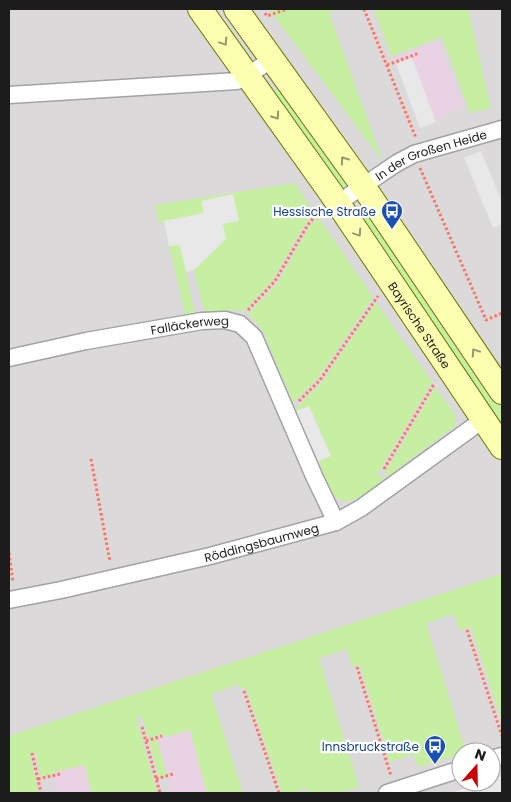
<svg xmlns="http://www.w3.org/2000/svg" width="511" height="802" font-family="Poppins,sans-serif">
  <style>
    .residential { fill: #dbd9d9 }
    .industrial { fill: #e9d2e4 }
    .grass { fill: #c7efa1 }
    .parking { fill: #e8e8e8 }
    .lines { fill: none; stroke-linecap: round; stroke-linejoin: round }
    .street-casing { stroke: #a3a3a3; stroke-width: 19 }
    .secondary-casing { stroke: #6a7700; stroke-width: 26 }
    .path { stroke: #ff7362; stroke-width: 3; stroke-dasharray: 2.5 2.5; stroke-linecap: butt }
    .street { stroke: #fff; stroke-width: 16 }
    .secondary { stroke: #fbffaf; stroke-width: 24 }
    .oneway { stroke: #97996d }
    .labels { text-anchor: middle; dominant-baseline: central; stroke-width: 4.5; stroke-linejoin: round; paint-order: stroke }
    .street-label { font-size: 12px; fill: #1c1c1c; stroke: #fff }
    .transit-label { font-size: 12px; fill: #164399; stroke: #fff; text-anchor: end }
  </style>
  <rect width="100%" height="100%" fill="#efeae1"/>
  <path class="residential" d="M9,9H502V776L491,780V752H461V782H484L450,793H9Z"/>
  <path class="industrial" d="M438,41L463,107L450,112L436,122L420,128L394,58Z
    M190,730L207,793H173L157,739Z
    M85,765L91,793H57L53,772Z"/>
  <path class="grass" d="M269,9H339L329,13L383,162Z
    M374,9H468L491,108L470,113L442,37L391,56Z
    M280,88L349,187L341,191L273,93L275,90Z
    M295,183L314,213L305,224L272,281L244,311L231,310L205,313L194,270L226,239L204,213L159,223L155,205Z
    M372,211L502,403V434L358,221Z
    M318,217L373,297L318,378L293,403L263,331L248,314L277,284L309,227Z
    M180,244L195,315L186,317L169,246Z
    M376,302L432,382L377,475L384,479C372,488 347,513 333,494C327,485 323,471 318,461L331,455L309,406L296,411L295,409L323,381Z
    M435,387L455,415V426L388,476L384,474Z
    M502,574V722L471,627L459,630L454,614L426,623L466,752H461V754L418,767L414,754L390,762L360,665L352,667L347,649L319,658L359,787L337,793H309L307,788L292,793H282L246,688L241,689L239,684L211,694L243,793H207L190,730L165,737L163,734L148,738L141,715L136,717L157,793H91L85,765L53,772L54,774L41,777L35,752L30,753L38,793H9V736Z
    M157,739L167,775L159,777L149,741Z"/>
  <path class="parking" d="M412,58L436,122L420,128L396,64Z
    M481,151L502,202V224L493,228L464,158Z
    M233,194L239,221L223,224L226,239L194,270L186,272L180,245L169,246L164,221L204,213L201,201Z
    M309,406L331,456L318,461L296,411Z
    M502,778V793H459Z"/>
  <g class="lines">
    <g class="street-casing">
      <g id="street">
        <path d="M9,95L237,81L247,76L272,59"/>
        <path id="s1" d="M338,203L397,163L414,154L502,129"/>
        <path id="s2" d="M9,358L86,341L202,321L225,320L240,324L254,337L314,476L336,522"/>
        <path id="s3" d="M9,600L61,590L210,556L336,522L361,508L484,419"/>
        <path d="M491,759L502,756"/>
        <path d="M387,793L461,769"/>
      </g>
    </g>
    <g class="secondary-casing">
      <g id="secondary">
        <path id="s4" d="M200,9L331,193L502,447"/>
        <path d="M236,9L363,186L502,392"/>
      </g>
    </g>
    <path class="path" d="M364,9L416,138
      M265,13L267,16L287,9
      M387,65L419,53
      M420,168L486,320L502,313
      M248,310L275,281L307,226L320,210
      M299,401L320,380L378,296
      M91,459L110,562
      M384,469L434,384
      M9,553L13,582
      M467,630L502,736
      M357,667L391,776
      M244,691L279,793
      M142,727L160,793
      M146,741L162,736
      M32,753L41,793
      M38,779L60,774
      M156,779L173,774"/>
    <use href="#street" class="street"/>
    <use href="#secondary" class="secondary"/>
  </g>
  <defs><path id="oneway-chevron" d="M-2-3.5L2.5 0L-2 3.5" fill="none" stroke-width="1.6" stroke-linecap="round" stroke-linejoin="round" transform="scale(1.25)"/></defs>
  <g class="oneway">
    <use href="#oneway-chevron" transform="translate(224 42) rotate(56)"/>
    <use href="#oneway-chevron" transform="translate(276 116) rotate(54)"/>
    <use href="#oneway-chevron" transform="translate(344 160) rotate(-126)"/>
    <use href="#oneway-chevron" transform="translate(358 233) rotate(56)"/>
    <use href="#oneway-chevron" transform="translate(475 352) rotate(-124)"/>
  </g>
  <defs>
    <g id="bus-pin" transform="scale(1.125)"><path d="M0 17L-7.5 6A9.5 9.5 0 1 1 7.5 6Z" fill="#1a4fb4" stroke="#fff"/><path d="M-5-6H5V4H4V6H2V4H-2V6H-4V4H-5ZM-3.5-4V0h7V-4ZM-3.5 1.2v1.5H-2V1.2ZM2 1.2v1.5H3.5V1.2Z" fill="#fff"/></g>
  </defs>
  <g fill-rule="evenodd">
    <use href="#bus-pin" x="392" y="211"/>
    <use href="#bus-pin" x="435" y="746"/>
  </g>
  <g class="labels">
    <g class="street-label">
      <text stroke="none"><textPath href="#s1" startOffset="106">In der Großen Heide</textPath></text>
      <text stroke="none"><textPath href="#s4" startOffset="385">Bayrische Straße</textPath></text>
      <text stroke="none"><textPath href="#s2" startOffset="184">Falläckerweg</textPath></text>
      <text stroke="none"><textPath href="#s3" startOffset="259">Röddingsbaumweg</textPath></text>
    </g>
    <g class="transit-label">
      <text x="376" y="211">Hessische Straße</text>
      <text x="419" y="746">Innsbruckstraße</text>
    </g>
  </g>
  <rect width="511" height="802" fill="none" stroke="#1c1c1c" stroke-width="20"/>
  <g transform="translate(476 767) rotate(20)"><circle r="24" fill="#ffffff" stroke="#a4a4a4"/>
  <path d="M0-4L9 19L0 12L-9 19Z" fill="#c90100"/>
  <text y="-8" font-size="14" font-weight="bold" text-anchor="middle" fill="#1c1c1c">N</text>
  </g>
</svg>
